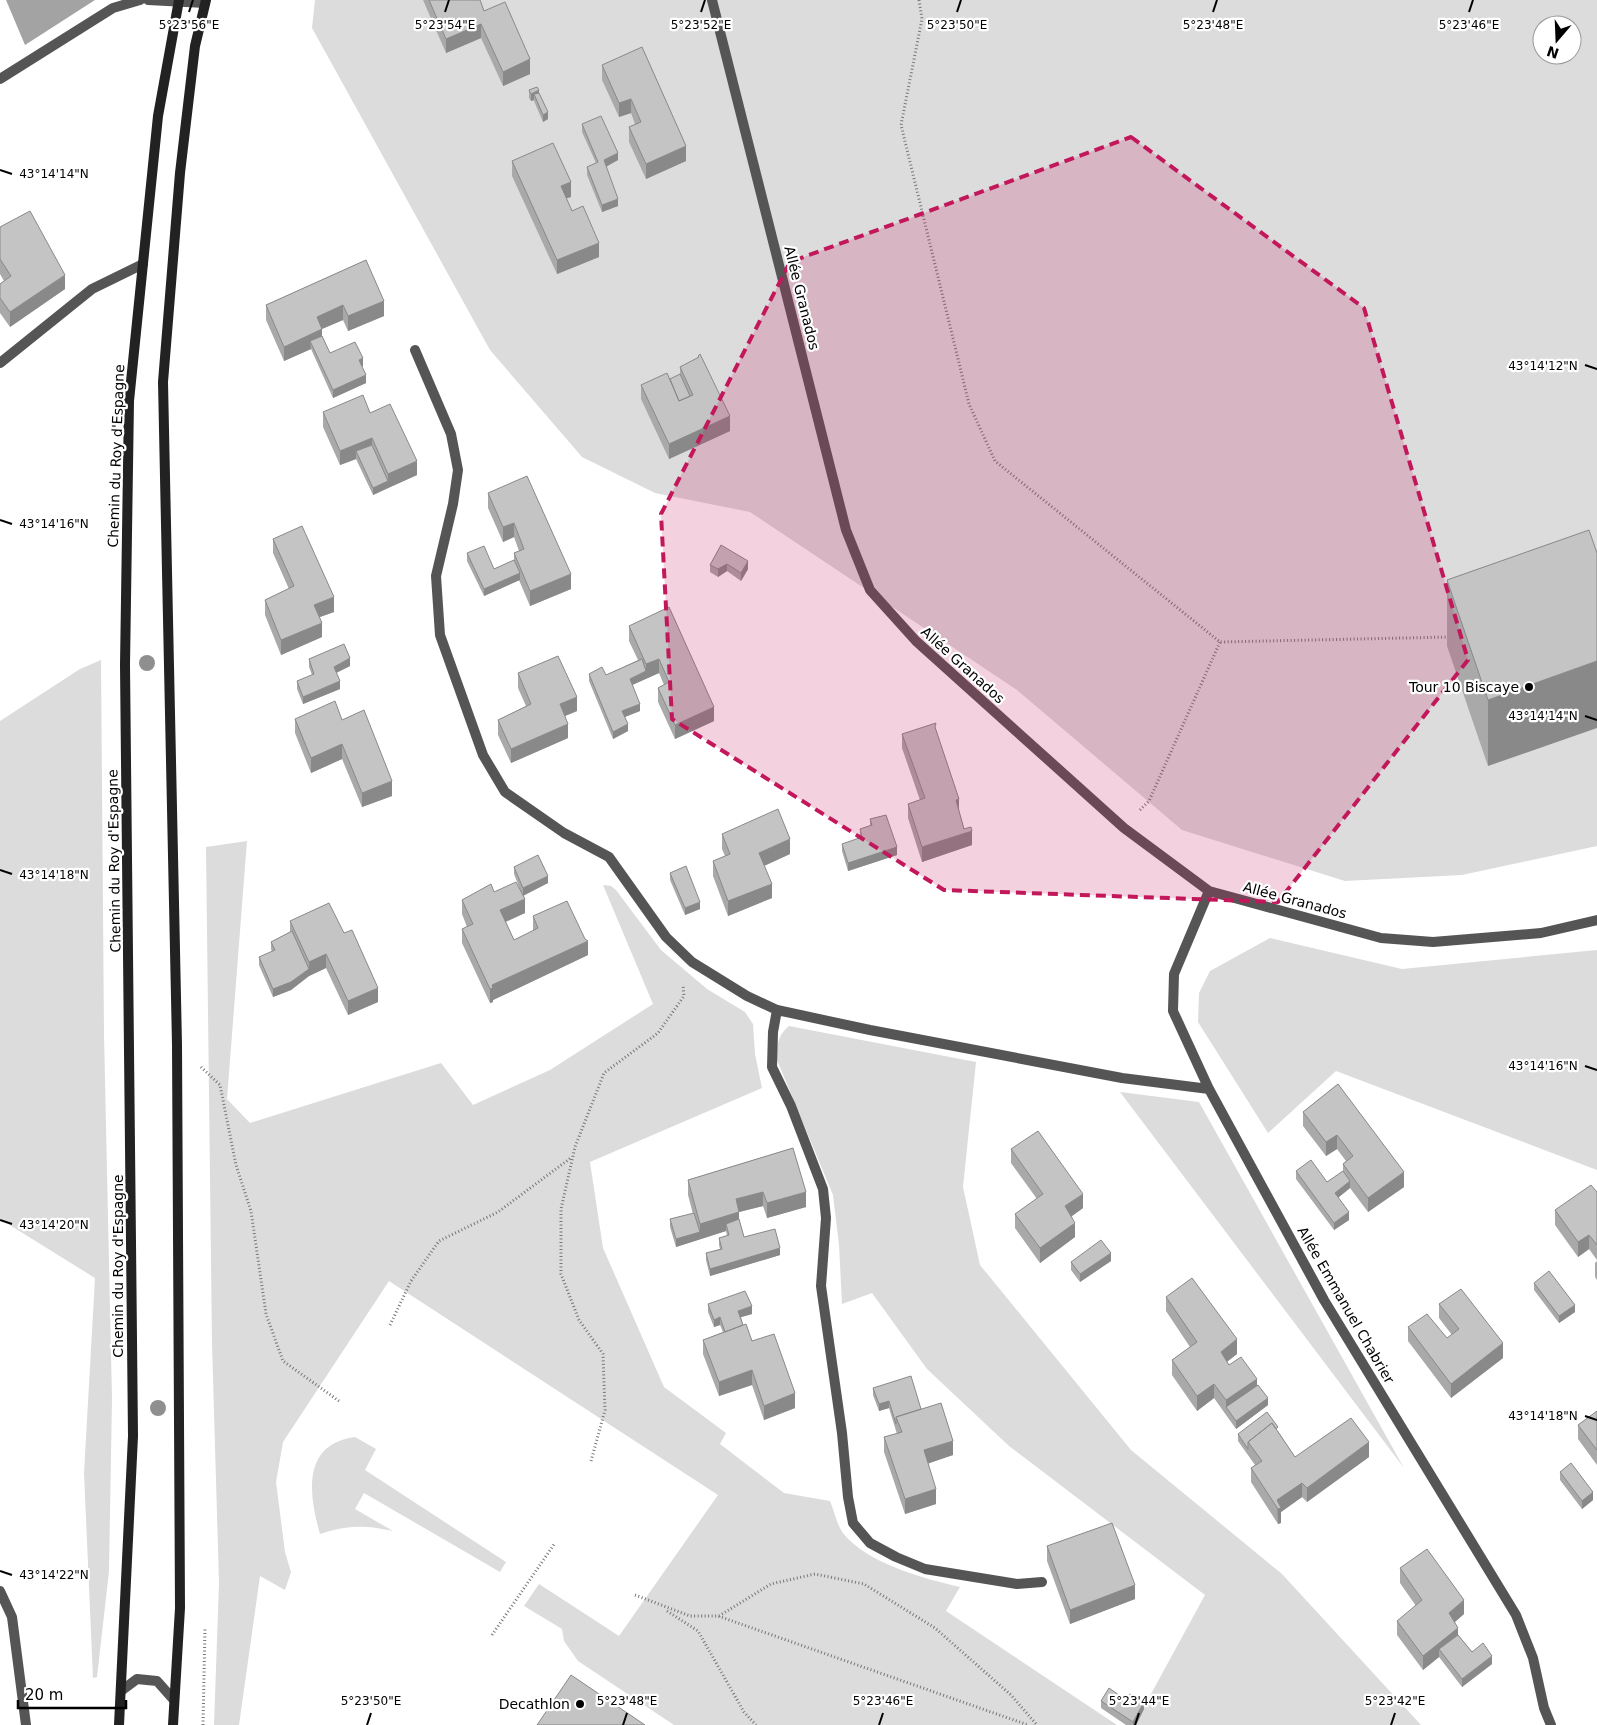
<svg xmlns="http://www.w3.org/2000/svg" width="1597" height="1725" font-family="'DejaVu Sans',sans-serif">
  <style>
    .green { fill: #dcdcdc; fill-rule: evenodd }
    .water { fill: #a3a3a3 }
    .lines { fill: none; stroke-linecap: round; stroke-linejoin: round }
    .path { stroke: #777; stroke-width: 3; stroke-dasharray: 1 2.5; stroke-linecap: butt }
    .lane { stroke: #555; stroke-width: 10 }
    .street { stroke: #555; stroke-width: 10 }
    .secondary { stroke: #222; stroke-width: 10 }
    .tree { fill: #8f8f8f }
    .wall { fill: #a9a9a9 }
    .shaded-wall { fill: #898989 }
    .building { fill: #c4c4c4; stroke: #898989 }
    .marked { fill: #c2185b; fill-opacity: 0.2; stroke: #c2185b; stroke-width: 4; stroke-dasharray: 10 6; stroke-linejoin: round }
    .ticks { fill: none; stroke: #000; stroke-width: 2 }
    .poi-dot { fill: #000; stroke: #fff; stroke-width: 2 }
    .labels { text-anchor: middle; dominant-baseline: central; stroke-width: 4.5; stroke-linejoin: round; paint-order: stroke }
    .street-label { font-size: 14px; fill: #000; stroke: #fff }
    .poi-label { font-size: 14px; fill: #000; stroke: #fff; text-anchor: end }
    .ticks-label { font-size: 12px; text-anchor: middle; fill: #000; stroke: #fff; stroke-width: 4.5; stroke-linejoin: round; paint-order: stroke }
  </style>
  <rect width="100%" height="100%" fill="#fff"/>
  <path class="green" d="M315,0H1597V846L1462,875L1345,881L1182,830L1017,690L750,512L655,493L582,457L490,350L312,28ZM1542,25H1572V55H1542Z
    M101,660L104,1034L112,1399L109,1571L97,1677L93,1678L84,1473L95,1278L0,1219V721L80,669Z
    M247,841L227,1099L250,1123L441,1063L473,1105L550,1070L653,1004L603,885L611,886L616,890L661,950L707,989L745,1012L753,1024L755,1054L762,1088L590,1162L603,1248L664,1387L726,1433L720,1444L784,1493L830,1501C834,1510 837,1525 843,1533C866,1563 925,1579 960,1587L946,1611L1117,1725H674L578,1661L564,1641L562,1629L524,1606L539,1584L619,1636L718,1495L389,1281L283,1442L276,1482L285,1552L291,1572L285,1590L260,1576L239,1725H214L219,1583L212,1343L206,847Z
    M1270,938L1402,969L1597,950V1170L1336,1071L1268,1133L1198,1022L1199,993L1210,971Z
    M789,1026L976,1062L963,1187L980,1265L1131,1450L1282,1574L1421,1725H1134L1205,1595L1009,1446L927,1369L872,1293L842,1304L839,1245L833,1195L777,1060C777,1046 777,1036 789,1026Z
    M1120,1092L1199,1102L1404,1468Z
    M355,1437L376,1449L365,1470L506,1562L500,1572L364,1493L355,1509L393,1531C364,1525 348,1525 320,1534C309,1496 301,1444 355,1437Z"/>
  <path class="water" d="M6,0H95L25,45Z"/>
  <g class="lines">
    <path class="path" d="M919,0L922,19L901,125L969,404L995,461L1220,642L1451,637
      M1140,810L1149,801L1220,642
      M201,1067L220,1085L236,1165L251,1211L266,1314L283,1361L339,1401
      M390,1325L411,1281L439,1241L498,1212L572,1157
      M591,1461L605,1410L603,1354L579,1320L561,1274V1209L575,1147L604,1073L658,1033L684,996L683,985
      M635,1595L690,1616H718L1028,1725
      M667,1611L698,1631L744,1712L756,1725
      M719,1616L771,1584L815,1574L864,1584L935,1628L1011,1695L1037,1725
      M492,1635L555,1543
      M203,1725L205,1628"/>
    <path class="lane" d="M148,0L205,3
      M0,79L113,8L140,0
      M0,363L92,289L143,264
      M0,1591L12,1617L26,1725"/>
    <path class="street" d="M712,0L846,530L870,590L916,641L1124,828L1209,891L1381,938L1433,942L1541,933L1597,920
      M415,350L451,434L458,470L453,504L436,576L440,635L483,755L505,792L564,833L609,857L666,937L692,962L747,996L777,1010L870,1030L1122,1078L1209,1089
      M1209,891L1174,974L1173,1011L1209,1089L1324,1300L1516,1615L1533,1658L1544,1708L1551,1725
      M777,1010L773,1032L772,1067L791,1106L823,1189L826,1218L821,1286L842,1433L848,1497L853,1523L870,1543L896,1557L925,1569L1017,1584L1042,1582
      M121,1691L137,1679L157,1681L173,1699"/>
    <path class="secondary" d="M119,1725L133,1436L125,665L129,401L158,116L179,0
      M173,1725L180,1608L177,1045L163,382L180,173L195,46L206,0"/>
  </g>
  <g class="tree">
    <circle cx="147" cy="663" r="8"/>
    <circle cx="158" cy="1408" r="8"/>
  </g>
  <path class="wall" d="M423,0H480L484,11L530,74L503,86L481,38L446,53Z
    M602,65L686,161L646,179L629,142V127L635,124L631,113L619,117L602,80Z
    M529,90L539,93L548,119L543,122L534,101V100L531,101L529,98Z
    M582,124L618,160L606,166L618,206L602,212L587,175V167L596,163L582,132Z
    M512,161L571,197L566,198L572,211L599,257L557,274L512,176Z
    M0,227L65,289L10,327L0,313V284L4,281L0,274Z
    M366,260L384,316L348,331L343,320L322,329V336L330,353L363,366H362L366,383L333,398L311,349L284,361L266,320V305Z
    M700,354L730,431L669,459L641,399V385L670,379L680,374V367L698,358V356Z
    M323,412L370,413L417,475L373,495L356,459L340,465L323,427Z
    M488,493L571,589L530,606L519,580L484,596L467,561V553L494,569L514,560V553L519,551L514,537L503,542L488,508Z
    M1589,530L1488,766L1447,646V580Z
    M273,539L334,612L320,617L322,637L281,655L265,615V600L289,589L273,553Z
    M721,545L748,569L741,581L727,571L718,577L710,572V565Z
    M629,626L714,721L675,739L658,702V688L664,685L659,673L632,685L640,711L625,717L628,731L613,739L589,681V674L606,675L638,660L629,641Z
    M309,659L350,666L336,673L340,689L303,704L297,689V681L312,675L309,667Z
    M518,673L577,711L565,716L568,738L511,763L498,735V720L526,706L518,688Z
    M295,719L342,720L392,796L362,807L342,759L311,773L295,733Z
    M936,732L964,829L972,845L922,862L908,818V804L920,800L902,748V734Z
    M870,819L897,855L848,871L842,851V844L860,838V829L870,826Z
    M722,834L790,854L764,866L772,898L728,916L713,876V861L725,856L722,849Z
    M514,867L548,883L523,895L525,913L506,922L514,940L533,931V916L588,955L493,1000V1002L490,1003L462,943V929L467,927L462,914V900L494,892H521L514,874Z
    M670,873L700,909L685,915L670,880Z
    M290,921L344,933L378,1002L348,1015L326,968L309,976L291,990L273,997L259,965V957L272,952L271,949V942L290,932Z
    M1338,1084L1404,1187L1368,1212L1350,1188L1338,1198L1349,1220L1334,1230L1296,1179V1171L1327,1182L1343,1171V1164L1346,1161L1337,1149L1326,1156L1303,1126V1112Z
    M793,1148L806,1207L767,1218L763,1206L739,1212V1219L744,1237L780,1255L710,1276L706,1260V1253L720,1249L719,1245V1238L727,1236L726,1231L676,1247L670,1227V1219L693,1214L688,1195V1180Z
    M1011,1149L1083,1208L1072,1216L1075,1237L1040,1263L1015,1228V1214L1037,1199L1011,1163Z
    M1597,1192V1260L1589,1249L1578,1257L1555,1225V1210Z
    M1111,1261L1080,1282L1071,1270V1262Z
    M1597,1261V1280L1595,1277V1263Z
    M1534,1283L1575,1312L1559,1323L1534,1290Z
    M1166,1297L1237,1354L1227,1362L1229,1365L1257,1386L1268,1405L1236,1429L1214,1398L1197,1411L1172,1375V1360L1190,1347L1166,1311Z
    M708,1304L752,1314L741,1317L743,1325L752,1341L795,1408L764,1420L752,1385L719,1396L703,1354V1340L723,1332L720,1325L714,1327L708,1312Z
    M1439,1304L1503,1358L1451,1398L1408,1341V1327L1447,1338L1452,1335L1439,1318Z
    M873,1388L921,1409L953,1455L928,1463L936,1504L905,1514L884,1452V1437L897,1434L889,1408L879,1411L873,1395Z
    M1597,1411V1465L1578,1439V1425Z
    M1278,1431L1295,1457H1369L1307,1502L1302,1497L1281,1512V1523L1278,1524L1251,1482V1468L1255,1465L1238,1441V1434Z
    M1560,1472L1593,1500L1582,1509L1560,1480Z
    M1047,1546L1135,1599L1070,1624L1047,1561Z
    M1400,1568L1464,1614L1455,1622L1458,1635L1472,1652L1492,1664L1462,1687L1439,1657L1423,1670L1397,1635V1621L1416,1606L1400,1583Z
    M1126,1700L1144,1709L1136,1725H1126L1101,1708V1701Z"/>
  <path class="shaded-wall" d="M481,24V38L446,53V39Z
    M530,59V74L503,86V72Z
    M539,90V97L534,94V100L531,101V94Z
    M631,99V113L619,117V103Z
    M548,112V119L543,122V115Z
    M686,146V161L646,179V164Z
    M618,153V160L604,168V160Z
    M571,182V197L561,200V186Z
    M618,199V206L602,212V205Z
    M599,243V257L557,274V260Z
    M65,275V289L10,327V312Z
    M384,301V316L348,331V316Z
    M343,305V320L317,331V317Z
    M322,329V344L310,341L311,349L284,361V347Z
    M363,358V366L359,367V360Z
    M366,375V383L333,398V390Z
    M730,416V431L669,459V444Z
    M372,438V452L356,451V459L340,465V451Z
    M417,461V475L388,488V474Z
    M388,481V488L373,495V488Z
    M514,523V537L503,542V527Z
    M748,561V569L741,581V573Z
    M727,564V571L718,577V569Z
    M520,573V580L484,596V589Z
    M571,574V589L530,606V591Z
    M334,597V612L314,619V605Z
    M322,623V637L281,655V640Z
    M350,658V666L334,674V667Z
    M659,659V673L630,686V679L646,671V664Z
    M1597,661V728L1488,766V700Z
    M340,681V689L303,704V697Z
    M577,697V711L560,718V704Z
    M640,704V711L622,718V711Z
    M714,707V721L675,739V725Z
    M568,724V738L511,763V749Z
    M628,724V731L613,739V732Z
    M342,744V759L311,773V758Z
    M392,781V796L362,807V793Z
    M959,799V814L956,800Z
    M972,831V845L922,862V847Z
    M790,839V854L759,868V853Z
    M897,847V855L848,871V863Z
    M548,876V883L523,896V888Z
    M772,884V898L728,916V901Z
    M525,899V913L500,924V910Z
    M700,902V909L685,915V908Z
    M588,941V955L493,1000V1002L490,1003V989L492,985Z
    M326,954V968L309,976L291,990L273,997V989L309,969V962Z
    M378,988V1002L348,1015V1001Z
    M1337,1135V1149L1326,1156V1142Z
    M1404,1172V1187L1368,1212V1198Z
    M1350,1181V1188L1335,1200V1193Z
    M763,1192V1206L739,1212V1227L726,1224V1231L676,1247V1239L700,1232V1224L736,1199Z
    M806,1192V1207L767,1218V1203Z
    M1083,1194V1208L1065,1221V1206Z
    M1349,1212V1220L1334,1230V1223Z
    M1075,1223V1237L1040,1263V1248Z
    M1589,1235V1249L1578,1257V1242Z
    M780,1248V1255L710,1276V1269Z
    M1111,1253V1261L1080,1282V1274Z
    M1575,1305V1312L1559,1323V1316Z
    M752,1306V1314L738,1318V1311Z
    M720,1317V1325L714,1327V1320Z
    M1237,1339V1354L1221,1366V1352Z
    M1503,1343V1358L1451,1398V1384Z
    M752,1370V1385L719,1396V1382Z
    M1257,1379V1393L1226,1407V1400Z
    M1214,1384V1398L1197,1411V1396Z
    M795,1393V1408L764,1420V1406Z
    M1268,1398V1405L1236,1429V1421Z
    M889,1401V1408L879,1411V1404Z
    M953,1441V1455L924,1465V1450Z
    M1369,1442V1457L1307,1502V1488Z
    M1302,1483V1497L1281,1512V1523L1278,1524L1277,1500Z
    M936,1489V1504L905,1514V1499Z
    M1593,1492V1500L1582,1509V1501Z
    M1135,1585V1599L1070,1624V1610Z
    M1464,1600V1614L1449,1627V1613Z
    M1458,1628V1642L1439,1649V1657L1423,1670V1656Z
    M1492,1656V1664L1462,1687V1679Z
    M1144,1702V1709L1136,1725H1133V1722Z"/>
  <path class="building" d="M429,0H480L484,11L505,2L530,59L503,72L481,24L446,39Z
    M642,47L686,146L646,164L629,127L641,122L631,99L619,103L602,65Z
    M537,87L539,90L531,94L529,90Z
    M539,93L548,112L543,115L534,94Z
    M601,116L618,153L604,160L618,199L602,205L587,167L598,162L582,124Z
    M553,143L571,182L561,186L572,211L583,206L599,243L557,260L512,161Z
    M30,211L65,275L10,312L0,298V284L11,276L0,259V227Z
    M366,260L384,301L348,316L343,305L317,317L322,329L284,347L266,305Z
    M322,336L330,353L355,342L363,358L359,360L366,375L333,390L310,341Z
    M700,354L730,416L669,444L641,385L667,373L679,401L693,395L680,367L699,357L698,356Z
    M680,374L690,396L679,401L670,379Z
    M363,395L370,413L390,404L417,461L388,474L372,438L340,451L323,412Z
    M372,445L388,481L373,488L356,451Z
    M527,476L571,574L530,591L514,553L524,549L514,523L503,527L488,493Z
    M302,526L334,597L314,605L322,623L281,640L265,600L294,586L273,539Z
    M1589,530L1597,553V661L1488,700L1447,580Z
    M721,545L748,561L741,573L727,564L718,569L710,565Z
    M484,546L494,569L514,560L520,573L484,589L467,553Z
    M669,607L714,707L675,725L658,688L669,682L659,659L646,664L629,626Z
    M344,644L350,658L334,667L340,681L303,697L297,681L314,674L309,659Z
    M558,656L577,697L560,704L568,724L511,749L498,720L531,704L518,673Z
    M642,659L646,671L630,679L640,704L622,711L628,724L613,732L589,674L602,667L606,675Z
    M335,701L342,720L364,710L392,781L362,793L342,744L311,758L295,719Z
    M936,723L935,727L959,799L956,800L964,829L971,827L972,831L922,847L908,804L925,798L902,734Z
    M778,809L790,839L759,853L772,884L728,901L713,861L730,854L722,834Z
    M886,815L897,847L848,863L842,844L862,837L860,829L872,825L870,819Z
    M538,855L548,876L523,888L514,867Z
    M686,866L700,902L685,908L670,873Z
    M516,882L525,899L500,910L514,940L538,928L533,916L567,901L585,939L588,941L492,985L493,988L490,989L462,929L473,924L462,900L491,884L494,892Z
    M329,903L344,933L352,930L378,988L348,1001L326,954L309,962L290,921Z
    M292,931L309,969L291,982L273,989L259,957L275,950L271,942Z
    M1338,1084L1404,1172L1368,1198L1343,1164L1353,1156L1337,1135L1326,1142L1303,1112Z
    M1038,1131L1083,1194L1065,1206L1075,1223L1040,1248L1015,1214L1043,1194L1011,1149Z
    M793,1148L806,1192L767,1203L763,1192L736,1199L739,1212L700,1224L688,1180Z
    M1311,1160L1327,1182L1343,1171L1350,1181L1335,1193L1349,1212L1334,1223L1296,1171Z
    M1591,1185L1597,1192V1245L1589,1235L1578,1242L1555,1210Z
    M694,1213L700,1232L676,1239L670,1219Z
    M739,1219L744,1237L775,1229L780,1248L710,1269L706,1253L722,1249L719,1238L729,1235L726,1224Z
    M1101,1240L1111,1253L1080,1274L1071,1262Z
    M1549,1271L1575,1305L1559,1316L1534,1283Z
    M1192,1278L1237,1339L1221,1352L1229,1365L1241,1357L1257,1379L1226,1400L1214,1384L1197,1396L1172,1360L1197,1342L1166,1297Z
    M1461,1289L1503,1343L1451,1384L1408,1327L1427,1314L1447,1338L1459,1329L1439,1304Z
    M745,1291L752,1306L738,1311L743,1325L725,1332L720,1317L714,1320L708,1304Z
    M746,1324L752,1341L774,1334L795,1393L764,1406L752,1370L719,1382L703,1340Z
    M911,1376L921,1409L896,1417V1424L889,1401L879,1404L873,1388Z
    M1258,1385L1268,1398L1236,1421L1226,1407Z
    M941,1403L953,1441L924,1450L936,1489L905,1499L884,1437L902,1432L896,1417Z
    M1597,1411V1450L1578,1425Z
    M1267,1412L1278,1427L1276,1429L1272,1423L1248,1442V1449L1238,1434Z
    M1351,1418L1369,1442L1307,1488L1302,1483L1277,1500L1281,1508L1278,1509L1251,1468L1262,1461L1248,1442L1272,1423L1295,1457Z
    M1571,1463L1593,1492L1582,1501L1560,1472Z
    M1112,1523L1135,1585L1070,1610L1047,1546Z
    M1427,1549L1464,1600L1449,1613L1458,1628L1423,1656L1397,1621L1422,1600L1400,1568Z
    M1458,1635L1472,1652L1483,1643L1492,1656L1462,1679L1439,1649Z
    M571,1675L645,1725H537Z
    M1109,1688L1126,1700L1130,1694L1144,1702L1133,1722L1101,1701Z"/>
  <path class="marked" d="M1131,137L1364,308L1468,660L1278,902L944,890L672,719L661,514L790,262Z"/>
  <path class="ticks" d="M189,12L193,0M445,12L449,0M701,12L705,0M957,12L961,0M1213,12L1217,0M1469,12L1473,0M0,170L12,174M1585,365L1597,369M0,520L12,524M1585,716L1597,720M0,870L12,874M1585,1066L1597,1070M0,1220L12,1224M1585,1416L1597,1420M0,1571L12,1575M367,1725L371,1713M623,1725L627,1713M879,1725L883,1713M1135,1725L1139,1713M1391,1725L1395,1713"/>
  <g class="poi-dot">
    <circle cx="1529" cy="687" r="5"/>
    <circle cx="580" cy="1704" r="5"/>
  </g>
  <g class="labels">
    <g class="street-label">
      <text transform="translate(802 298) rotate(76)">Allée Granados</text>
      <text transform="translate(116 456) rotate(-88)">Chemin du Roy d'Espagne</text>
      <text transform="translate(963 665) rotate(42)">Allée Granados</text>
      <text transform="translate(114 861) rotate(-91)">Chemin du Roy d'Espagne</text>
      <text transform="translate(1295 900) rotate(15)">Allée Granados</text>
      <text transform="translate(118 1266) rotate(-90)">Chemin du Roy d'Espagne</text>
      <text transform="translate(1346 1305) rotate(60)">Allée Emmanuel Chabrier</text>
    </g>
    <g class="poi-label">
      <text x="1519" y="687">Tour 10 Biscaye</text>
      <text x="570" y="1704">Decathlon</text>
    </g>
  </g>
  <g class="ticks-label">
    <text x="189" y="29">5°23'56"E</text>
    <text x="701" y="29">5°23'52"E</text>
    <text x="957" y="29">5°23'50"E</text>
    <text x="1213" y="29">5°23'48"E</text>
    <text x="1469" y="29">5°23'46"E</text>
    <text x="445" y="29">5°23'54"E</text>
    <text x="54" y="178">43°14'14"N</text>
    <text x="1543" y="370">43°14'12"N</text>
    <text x="54" y="528">43°14'16"N</text>
    <text x="1543" y="720">43°14'14"N</text>
    <text x="54" y="879">43°14'18"N</text>
    <text x="1543" y="1070">43°14'16"N</text>
    <text x="54" y="1229">43°14'20"N</text>
    <text x="1543" y="1420">43°14'18"N</text>
    <text x="54" y="1579">43°14'22"N</text>
    <text x="371" y="1705">5°23'50"E</text>
    <text x="627" y="1705">5°23'48"E</text>
    <text x="883" y="1705">5°23'46"E</text>
    <text x="1139" y="1705">5°23'44"E</text>
    <text x="1395" y="1705">5°23'42"E</text>
  </g>
  <g transform="translate(1557 40) rotate(199)"><circle r="24" fill="#ffffff" stroke="#999999"/>
  <path d="M0-4L9 19L0 12L-9 19Z" fill="#000000"/>
  <text y="-8" font-size="14" font-weight="bold" text-anchor="middle" fill="#000000">N</text>
  </g>
  <path d="M18 1700v8h108v-8" fill="none" stroke="#000000" stroke-width="2.5"/>
  <text x="25" y="1700" font-size="15" fill="#000000" stroke="#ffffff" stroke-width="4" paint-order="stroke">20 m</text>
</svg>
